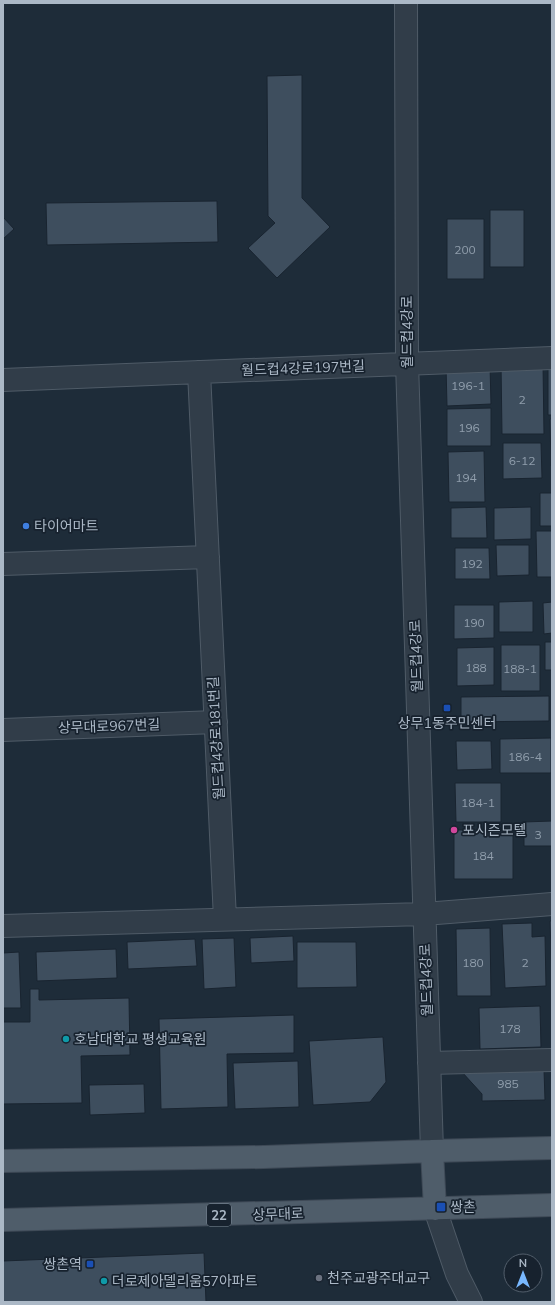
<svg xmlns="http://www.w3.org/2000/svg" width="555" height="1305" font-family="Mulish,'Noto Sans KR',sans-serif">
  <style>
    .building { fill: #3e4e5e; stroke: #192430 }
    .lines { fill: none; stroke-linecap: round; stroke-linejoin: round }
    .minor-casing { stroke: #4f5b67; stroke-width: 24 }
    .major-casing { stroke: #3e4956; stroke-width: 24 }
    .minor { stroke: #313d49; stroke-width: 22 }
    .major { stroke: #4f5d6a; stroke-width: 22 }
    .shop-dot { fill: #3f7fe0; stroke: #17222e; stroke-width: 1.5 }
    .transit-dot { fill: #1a4fb4; stroke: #17222e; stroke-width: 1.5 }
    .hotel-dot { fill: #d1479c; stroke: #17222e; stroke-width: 1.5 }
    .culture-dot { fill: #0f9aa8; stroke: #17222e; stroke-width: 1.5 }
    .worship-dot { fill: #6b7280; stroke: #17222e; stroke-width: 1.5 }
    .labels { text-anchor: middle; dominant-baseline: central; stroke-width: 3.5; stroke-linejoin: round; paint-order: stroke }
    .number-label { font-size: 12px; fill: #909eac }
    .shield { fill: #17222e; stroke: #7f8b98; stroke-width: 1 }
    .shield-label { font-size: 13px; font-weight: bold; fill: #abb8c6 }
    .street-label { font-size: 14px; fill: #abb8c6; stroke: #17222e }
    .poi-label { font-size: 14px; fill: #abb8c6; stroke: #17222e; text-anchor: start }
  </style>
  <rect width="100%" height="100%" fill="#1e2c39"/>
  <path class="building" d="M302,75V198L330,227L277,278L248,248L275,223L268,216L267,76Z
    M217,201L218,242L47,245L46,203Z
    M490,210H524V267H490Z
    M3,217L14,229L3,239Z
    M447,219H484V279H447Z
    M543,364L544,434H502L501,365Z
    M548,364H552V415H548Z
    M490,365L491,404L447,406L446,366Z
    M491,408V446H447V409Z
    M550,419H552V466H551Z
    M503,443H541L542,478L503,479Z
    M484,451L485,502H449L448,452Z
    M540,493H552V526H540Z
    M486,507L487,538H451V508Z
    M531,507V539L494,540V508Z
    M536,531H552V577H537Z
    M496,545H529V575L497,576Z
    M455,548H489L490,579H455Z
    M533,601V632H499V602Z
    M552,602V633L544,634L543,603Z
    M454,605H494V638L454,639Z
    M545,642H552V670H545Z
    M501,645H540V691H501Z
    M494,647V685L457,686V648Z
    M549,696V721L461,722V697Z
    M551,738V773H500V739Z
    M456,741H491L492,769L457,770Z
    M455,783H501V822H456Z
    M552,821V846H524V822Z
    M454,830H513V879H454Z
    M550,921H552V982Z
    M532,923V937L545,936L546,986L505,988L502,924Z
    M490,928L491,996H457L456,929Z
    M293,936L294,961L251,963L250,938Z
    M234,938L236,987L204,989L202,939Z
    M195,939L197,966L128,969L127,942Z
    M297,942H356L357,987L297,988Z
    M116,949L117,978L37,981L36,952Z
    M19,952L21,1008H3V953Z
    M30,989H39V1000L129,998L130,1055L81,1056L82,1103L3,1104V1022H30Z
    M540,1006L541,1047L480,1049L479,1008Z
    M294,1015V1053L227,1054L228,1107L161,1109L159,1019Z
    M383,1037L386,1082L370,1102L313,1105L309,1041Z
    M298,1061L299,1107L235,1109L233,1063Z
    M551,1068H552V1101Z
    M544,1070L545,1100L482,1101V1094L462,1072Z
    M144,1084L145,1113L90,1115L89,1085Z
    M204,1253L206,1302H3V1261Z"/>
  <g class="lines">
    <g class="minor-casing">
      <path id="minor" d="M406,3L407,363L432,1151
        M199,372L225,919
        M3,380L552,358
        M3,564L208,557
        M3,730L216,722
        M3,926L424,914L552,904
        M429,1063L552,1060
        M435,1209L457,1274L471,1302"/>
    </g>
    <g class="major-casing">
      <path id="major" d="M432,1151L435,1209
        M3,1161L264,1157L432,1151L552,1148
        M3,1220L552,1205"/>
    </g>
    <use href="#minor" class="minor"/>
    <use href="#major" class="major"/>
  </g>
  <circle class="shop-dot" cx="26" cy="526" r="4"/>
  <g class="transit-dot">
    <rect x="443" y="704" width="8" height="8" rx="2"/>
    <rect x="436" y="1202" width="10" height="10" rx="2"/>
    <rect x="86" y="1260" width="8" height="8" rx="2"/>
  </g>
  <circle class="hotel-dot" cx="454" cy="830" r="4"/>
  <g class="culture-dot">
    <circle cx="66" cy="1039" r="4"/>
    <circle cx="104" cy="1281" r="4"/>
  </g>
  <circle class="worship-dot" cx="319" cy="1278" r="4"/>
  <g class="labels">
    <g class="number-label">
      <text x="465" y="249">200</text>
      <text x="468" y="385">196-1</text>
      <text x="522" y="399">2</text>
      <text x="469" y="427">196</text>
      <text x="522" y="460">6-12</text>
      <text x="466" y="477">194</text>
      <text x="472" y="563">192</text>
      <text x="474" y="622">190</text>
      <text x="476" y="667">188</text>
      <text x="520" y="668">188-1</text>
      <text x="525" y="756">186-4</text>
      <text x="478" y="802">184-1</text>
      <text x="538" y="834">3</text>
      <text x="483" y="855">184</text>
      <text x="473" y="962">180</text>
      <text x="525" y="962">2</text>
      <text x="510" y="1028">178</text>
      <text x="508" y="1083">985</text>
    </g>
    <rect class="shield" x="207" y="1204" width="24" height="22" rx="3"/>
    <g class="shield-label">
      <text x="219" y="1215">22</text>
    </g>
    <g class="street-label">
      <text transform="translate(407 332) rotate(-90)">월드컵4강로</text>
      <text transform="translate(303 368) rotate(-2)">월드컵4강로197번길</text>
      <text transform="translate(416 656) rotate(-92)">월드컵4강로</text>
      <text transform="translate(109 726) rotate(-2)">상무대로967번길</text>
      <text transform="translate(216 738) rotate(-93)">월드컵4강로181번길</text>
      <text transform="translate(426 980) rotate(-92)">월드컵4강로</text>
      <text transform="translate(278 1214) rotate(-2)">상무대로</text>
    </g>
    <g class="poi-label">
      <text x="34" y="526">타이어마트</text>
      <text x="447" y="723" text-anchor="middle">상무1동주민센터</text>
      <text x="462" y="830">포시즌모텔</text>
      <text x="74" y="1039">호남대학교 평생교육원</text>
      <text x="450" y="1207">쌍촌</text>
      <text x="82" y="1264" text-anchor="end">쌍촌역</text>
      <text x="327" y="1278">천주교광주대교구</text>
      <text x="112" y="1281">더로제아델리움57아파트</text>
    </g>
  </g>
  <rect width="555" height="1305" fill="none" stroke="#abb8c6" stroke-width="8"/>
  <g transform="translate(523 1273)"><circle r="19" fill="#17222e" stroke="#525e6b"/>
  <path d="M0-3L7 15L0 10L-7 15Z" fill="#78b8ff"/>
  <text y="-6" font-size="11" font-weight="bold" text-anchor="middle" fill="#abb8c6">N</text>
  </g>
</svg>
